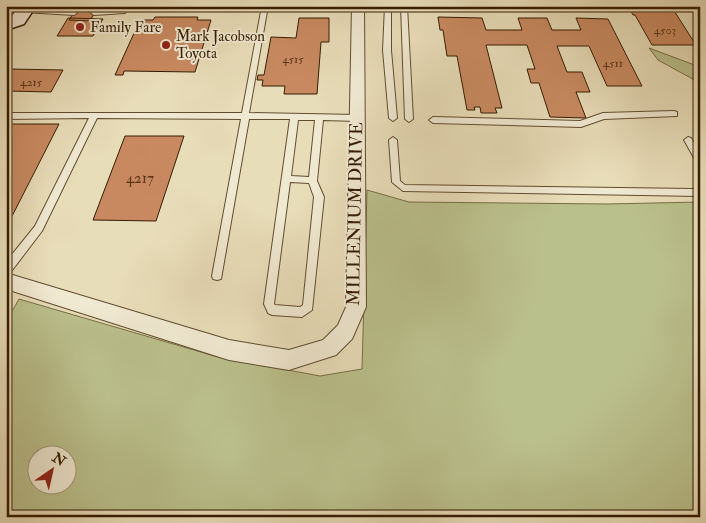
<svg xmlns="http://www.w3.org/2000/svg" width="706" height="523" font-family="'IM FELL Double Pica',serif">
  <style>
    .green { fill: #bac08c; stroke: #786e46; fill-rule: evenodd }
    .building { fill: #c88960; stroke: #351c01 }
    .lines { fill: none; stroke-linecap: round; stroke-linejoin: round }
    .lane-casing { stroke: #624c2f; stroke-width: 2 }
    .street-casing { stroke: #624c2f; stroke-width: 2 }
    .secondary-casing { stroke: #351c01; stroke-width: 3 }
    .lane { fill: #f0e9d2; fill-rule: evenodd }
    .street { fill: #f0e9d2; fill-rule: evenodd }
    .secondary { fill: #f0e9d2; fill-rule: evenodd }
    .poi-dot { fill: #8f2418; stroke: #f0e9d2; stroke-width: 2 }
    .labels { text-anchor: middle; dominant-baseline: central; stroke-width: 4; stroke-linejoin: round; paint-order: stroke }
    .far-number-label { font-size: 12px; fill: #5a3719 }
    .far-poi-label { font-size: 15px; fill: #351c01; stroke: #f0e9d2; text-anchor: start }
    .number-label { font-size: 15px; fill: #5a3719 }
    .street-label { font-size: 18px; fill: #351c01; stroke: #f0e9d2 }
  </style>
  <rect width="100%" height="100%" fill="#e8ddb9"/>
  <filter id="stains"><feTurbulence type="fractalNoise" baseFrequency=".004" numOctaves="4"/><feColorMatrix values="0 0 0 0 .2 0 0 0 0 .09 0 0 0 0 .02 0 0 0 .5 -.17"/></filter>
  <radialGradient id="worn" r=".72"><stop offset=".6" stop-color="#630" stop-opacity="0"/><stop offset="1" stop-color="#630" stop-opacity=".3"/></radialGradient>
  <path class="green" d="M649,48L700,67V83L658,60Z
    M367,190L409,202L607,204L700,202V517H6V322L19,299L218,357L320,376L362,369ZM38,456H68V486H38Z"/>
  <path class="building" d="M78,6H98L90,21L69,20Z
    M628,6H671L696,45H652L635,15H633Z
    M155,17H198L197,20H211L195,72L124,71L123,75H115L140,20H153Z
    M438,17L482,18L486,30H522L518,18H547L552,30H581L576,18L608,19L642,86H607L589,46H557L567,72H582L590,92H576L586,118L550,117L539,83H531L527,69H535L527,45H486L502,108H495L497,113H481L480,107H474L475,110H467L457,56H447L443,30H440Z
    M68,18L103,19L93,36H57Z
    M299,18H329V42H321L317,94H284L285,86H262L263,80H257L258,75H264L271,37L296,38Z
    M9,69L63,70L51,92L6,91V74Z
    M6,124H59L6,228Z
    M125,136H184L156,221L93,220Z"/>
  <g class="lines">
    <g class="lane-casing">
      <path id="lane" d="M123,6H129L125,13L94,15L91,13L94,11L121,10Z
        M262,6H268L249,113L358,115L362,118L358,121L323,120L317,181L324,197L312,310L302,317L272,315L268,313L264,304L290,119H249L221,279L217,280L213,279L212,276L241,119L97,118L42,231L10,273L6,274V262L35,226L89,118L6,119V113H242ZM298,120H315L309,177L291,176ZM290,182L309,183L314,197L303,305L300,307L275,305L274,304Z
        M385,6H391V50L397,118L393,121L389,118L383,50Z
        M401,6H407L413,119L409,122L405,119Z
        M25,9L74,11L77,13L74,15L23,12V10Z
        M674,111L677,112V116L604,119L581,127L433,123L429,120L433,117L580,121L603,113Z
        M393,137L397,140L400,181L405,185L694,189L697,183L700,182V196L403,191L392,182L389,140Z
        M688,137L691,138L700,153V164L697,163L684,140Z"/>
    </g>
    <g class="street-casing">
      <path id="street" d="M352,6H364L366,307L352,339L336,355L289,370L229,360L6,289V273L229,340L289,350L323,340L338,325L346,307Z"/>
    </g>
    <g class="secondary-casing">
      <path id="secondary" d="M19,6H36L24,24L6,30V19L12,16Z"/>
    </g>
    <use href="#lane" class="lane"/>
    <use href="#street" class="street"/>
    <use href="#secondary" class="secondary"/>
  </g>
  <g class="poi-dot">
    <circle cx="80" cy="27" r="5"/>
    <circle cx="166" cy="45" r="5"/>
  </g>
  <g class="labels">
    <g class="far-number-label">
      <text x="665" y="30">4503</text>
      <text x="293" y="59">4515</text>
      <text x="613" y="63">4511</text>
      <text x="31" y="82">4215</text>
    </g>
    <g class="far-poi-label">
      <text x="90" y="27">Family Fare</text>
      <text x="176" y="36">Mark Jacobson<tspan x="176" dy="17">Toyota</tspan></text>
    </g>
    <g class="number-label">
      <text x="140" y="178">4217</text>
    </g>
    <g class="street-label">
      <text transform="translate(355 214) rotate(-89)">MILLENIUM DRIVE</text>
    </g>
  </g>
  <rect width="706" height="523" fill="none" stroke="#e8ddb9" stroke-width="25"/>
  <rect x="8" y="8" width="691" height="508" fill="none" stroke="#351c01" stroke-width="2.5"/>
  <rect x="12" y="12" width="681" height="498" fill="none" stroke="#351c01"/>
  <g transform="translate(52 470) rotate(34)"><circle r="24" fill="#f0e9d2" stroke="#a5977e"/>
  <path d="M0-4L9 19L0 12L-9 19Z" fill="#8f2418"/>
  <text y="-8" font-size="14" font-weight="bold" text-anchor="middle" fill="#351c01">N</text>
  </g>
  <rect width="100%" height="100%" filter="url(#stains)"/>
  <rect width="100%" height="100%" fill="url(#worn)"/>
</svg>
